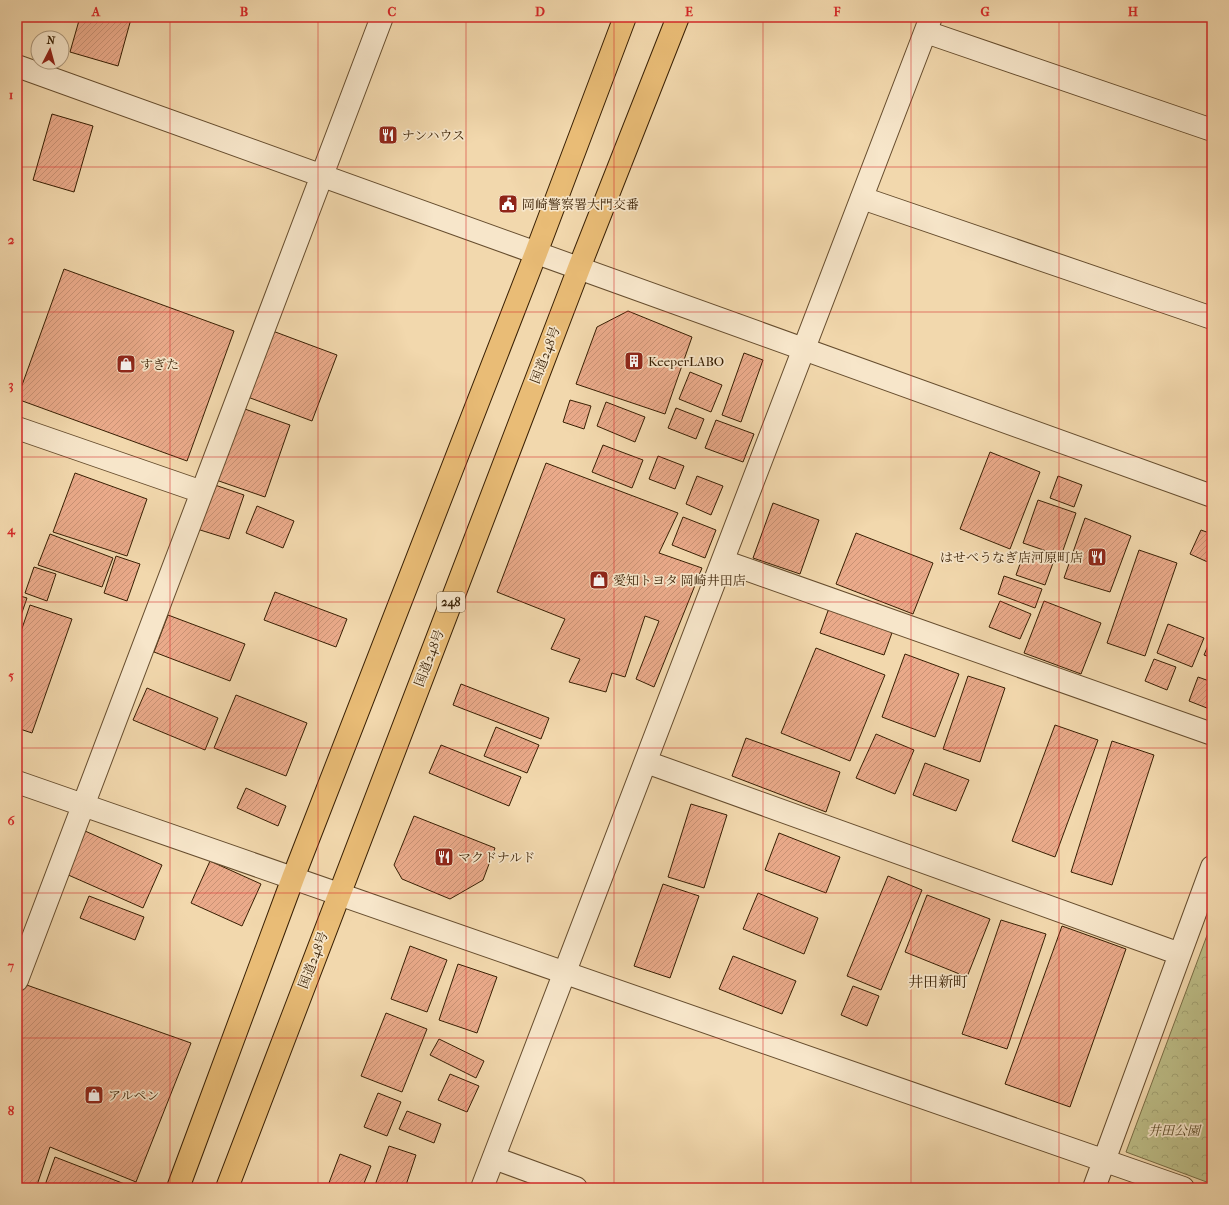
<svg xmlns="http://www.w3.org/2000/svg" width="1229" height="1205" font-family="'IM FELL French Canon','Noto Serif JP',serif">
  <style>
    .park { fill: url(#park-crowns); stroke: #7a6e46 }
    .building { fill: url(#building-hatch); stroke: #381f03 }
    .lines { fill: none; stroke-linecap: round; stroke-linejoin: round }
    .minor-casing { stroke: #664d2e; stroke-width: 24 }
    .tertiary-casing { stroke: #664d2e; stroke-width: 24 }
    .trunk-casing { stroke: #381f03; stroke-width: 24 }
    .minor { stroke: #f7e6ca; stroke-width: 22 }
    .tertiary { stroke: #f7e6ca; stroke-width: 22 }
    .trunk { stroke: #e9bc76; stroke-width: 22 }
    .grid { fill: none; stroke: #d62828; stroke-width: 1; stroke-opacity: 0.55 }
    .labels { text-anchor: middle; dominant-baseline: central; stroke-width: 3.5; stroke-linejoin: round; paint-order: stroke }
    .shield { fill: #f7e6ca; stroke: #715b3f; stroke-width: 1 }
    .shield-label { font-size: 12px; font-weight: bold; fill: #381f03 }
    .poi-label { font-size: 13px; fill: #381f03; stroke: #f7e6ca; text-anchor: start }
    .street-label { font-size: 13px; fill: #381f03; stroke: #f7e6ca }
    .park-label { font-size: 13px; font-style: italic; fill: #594724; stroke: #f7e6ca }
    .quarter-label { font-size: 15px; fill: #381f03; stroke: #f7e6ca }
    .neatline { fill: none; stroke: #d62828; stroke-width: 1.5 }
    .grid-label { font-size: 13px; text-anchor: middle; font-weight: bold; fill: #d62828 }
  </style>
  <defs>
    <pattern id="park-crowns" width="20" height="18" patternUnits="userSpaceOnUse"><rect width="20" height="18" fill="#bdbe88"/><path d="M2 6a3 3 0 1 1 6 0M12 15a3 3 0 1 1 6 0" fill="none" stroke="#a3a374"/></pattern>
    <pattern id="building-hatch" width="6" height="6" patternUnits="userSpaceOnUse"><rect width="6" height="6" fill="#eaaa8a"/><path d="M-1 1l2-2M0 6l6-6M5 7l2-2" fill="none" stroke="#c99275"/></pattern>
  </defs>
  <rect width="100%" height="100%" fill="#f2d8ad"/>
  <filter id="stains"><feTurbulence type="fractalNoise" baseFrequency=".005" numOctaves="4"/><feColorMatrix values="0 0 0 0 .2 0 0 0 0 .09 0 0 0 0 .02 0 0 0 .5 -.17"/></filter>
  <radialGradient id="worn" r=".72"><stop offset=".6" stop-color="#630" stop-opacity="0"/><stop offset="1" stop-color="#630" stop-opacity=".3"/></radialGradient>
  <path class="park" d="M1212,922V1184L1126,1152Z"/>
  <path class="building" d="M80,17H122L131,19L118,66L70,52Z
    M52,114L93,126L74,192L33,180Z
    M64,269L234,331L187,461L17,399Z
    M628,311L692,337L665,414L576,384L597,327Z
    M270,330L337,355L312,421L245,396Z
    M744,353L763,360L741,422L722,415Z
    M690,372L722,385L711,412L679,399Z
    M570,400L591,406L584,429L563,422Z
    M606,402L645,417L635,442L597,426Z
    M242,408L290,425L265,497L216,480Z
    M676,408L704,419L696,439L668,428Z
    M716,420L754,434L743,462L705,448Z
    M603,445L643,460L632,488L592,472Z
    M990,452L1040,472L1010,549L960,529Z
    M658,456L684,466L675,489L649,479Z
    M546,463L678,513L659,553L702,568L654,687L636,679L659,621L645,616L625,677L612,673L606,692L569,682L580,659L551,649L565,619L497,592Z
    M75,473L147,499L127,556L53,532Z
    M697,476L723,486L711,515L686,504Z
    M1058,476L1082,485L1074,507L1050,498Z
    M212,484L244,495L229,539L197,529Z
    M1038,500L1076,513L1061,556L1023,543Z
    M773,503L819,520L800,574L753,558Z
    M257,506L294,521L283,548L246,533Z
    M683,517L716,530L705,558L672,545Z
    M1085,518L1131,536L1110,592L1064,578Z
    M1201,530L1212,534V564L1190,554Z
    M856,533L933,563L913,614L836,584Z
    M50,534L113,558L102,587L38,565Z
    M1139,550L1177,563L1145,656L1107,643Z
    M1024,553L1053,563L1045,585L1016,575Z
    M116,556L140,564L127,601L104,593Z
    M34,567L56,574L47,601L25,593Z
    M1004,576L1042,589L1035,608L998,594Z
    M275,592L347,619L336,647L264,620Z
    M17,595L27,598L17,627Z
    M1000,601L1031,614L1020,639L989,627Z
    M1044,601L1101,623L1081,674L1024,653Z
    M30,605L72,619L32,733L17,728V643Z
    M829,608L893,630L884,655L820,633Z
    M168,615L245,644L230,681L154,652Z
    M1168,624L1204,638L1192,667L1157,653Z
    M1212,636V658L1204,655Z
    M816,648L885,675L850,761L781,733Z
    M905,654L959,674L935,737L882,717Z
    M1154,659L1176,667L1167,690L1145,681Z
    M968,676L1005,688L980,762L943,749Z
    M1198,677L1212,682V710L1189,701Z
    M461,684L549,718L541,739L453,705Z
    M147,688L218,718L205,750L133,720Z
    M236,695L307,723L286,776L214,748Z
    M1055,725L1098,740L1055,857L1012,841Z
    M496,727L539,745L527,773L484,756Z
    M876,734L914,750L895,794L856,778Z
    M746,738L840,772L826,812L732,776Z
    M1112,741L1154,755L1112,885L1071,872Z
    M441,745L521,777L509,806L429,773Z
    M925,763L969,780L956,811L913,795Z
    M246,788L286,806L278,826L237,808Z
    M691,804L727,815L704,888L668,877Z
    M414,816L495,848L483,880L450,899L402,879L394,865Z
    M85,831L162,865L143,908L66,874Z
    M779,833L840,857L826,893L765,870Z
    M210,861L261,884L242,926L191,903Z
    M888,876L922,890L881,990L847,976Z
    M663,884L699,896L670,978L634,966Z
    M758,893L818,918L804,954L743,929Z
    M927,895L990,919L967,977L905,952Z
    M89,896L144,917L135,940L80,918Z
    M1001,920L1046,934L1007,1049L962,1034Z
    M1062,926L1126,949L1070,1107L1005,1084Z
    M410,946L447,960L427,1012L391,999Z
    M733,956L796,981L782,1014L719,989Z
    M458,964L497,977L477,1033L439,1020Z
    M21,983L191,1043L136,1182L50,1147L36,1188H17V993Z
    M853,986L879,996L867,1026L841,1015Z
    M386,1013L427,1029L402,1092L361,1076Z
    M439,1039L484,1061L476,1078L430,1055Z
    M450,1074L479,1086L467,1112L438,1100Z
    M378,1093L401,1102L387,1136L364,1127Z
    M407,1111L441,1124L434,1143L399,1129Z
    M389,1146L416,1155L405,1188H374Z
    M340,1154L371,1166L362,1188H327Z
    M55,1157L135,1188H44Z"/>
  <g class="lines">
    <g class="minor-casing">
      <path id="minor" d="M926,32L1212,130
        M17,66L1212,496
        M862,198L1212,318
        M17,428L202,492
        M723,561L1212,734
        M646,762L1180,954
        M17,782L1183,1188
        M17,980L382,17
        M494,1158L576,1188
        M1094,1188L1212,867"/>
    </g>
    <g class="tertiary-casing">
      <path id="tertiary" d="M482,1188L931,17"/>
    </g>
    <g class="trunk-casing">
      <path id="trunk" d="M178,1188L293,878L536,253L625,17
        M227,1188L579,268L678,17"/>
    </g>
    <use href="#minor" class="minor"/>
    <use href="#tertiary" class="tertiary"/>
    <use href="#trunk" class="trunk"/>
  </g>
  <path class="grid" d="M170,17V1188M318,17V1188M466,17V1188M614,17V1188M763,17V1188M911,17V1188M1059,17V1188M17,167H1212M17,312H1212M17,457H1212M17,602H1212M17,748H1212M17,893H1212M17,1038H1212"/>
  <defs>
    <g id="restaurant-square" transform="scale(1)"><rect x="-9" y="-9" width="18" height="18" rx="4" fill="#8f2418" stroke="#f7e6ca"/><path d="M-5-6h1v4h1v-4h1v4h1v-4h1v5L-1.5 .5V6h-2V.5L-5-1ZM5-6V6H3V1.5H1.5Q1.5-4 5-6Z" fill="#fff"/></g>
    <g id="civic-square" transform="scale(1)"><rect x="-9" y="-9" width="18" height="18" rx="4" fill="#8f2418" stroke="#f7e6ca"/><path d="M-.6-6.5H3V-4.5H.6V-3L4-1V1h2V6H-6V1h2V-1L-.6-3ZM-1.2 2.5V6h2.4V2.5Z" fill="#fff"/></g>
    <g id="building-square" transform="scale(1)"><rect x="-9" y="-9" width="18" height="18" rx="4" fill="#8f2418" stroke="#f7e6ca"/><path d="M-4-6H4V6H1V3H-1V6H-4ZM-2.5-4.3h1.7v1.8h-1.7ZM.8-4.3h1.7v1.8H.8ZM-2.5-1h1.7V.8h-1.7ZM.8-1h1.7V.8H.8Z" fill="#fff"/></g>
    <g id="shop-square" transform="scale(1)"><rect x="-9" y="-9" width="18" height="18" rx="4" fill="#8f2418" stroke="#f7e6ca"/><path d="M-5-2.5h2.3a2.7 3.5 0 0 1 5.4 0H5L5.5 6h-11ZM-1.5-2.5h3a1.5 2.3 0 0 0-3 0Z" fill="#fff"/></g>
  </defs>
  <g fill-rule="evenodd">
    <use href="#restaurant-square" x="388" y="135"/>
    <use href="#civic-square" x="508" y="204"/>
    <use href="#building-square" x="634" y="361"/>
    <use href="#shop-square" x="126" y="364"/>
    <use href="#restaurant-square" x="1097" y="557"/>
    <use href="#shop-square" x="599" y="580"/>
    <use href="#restaurant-square" x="444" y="857"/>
    <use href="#shop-square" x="94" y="1095"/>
  </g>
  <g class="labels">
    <rect class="shield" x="437" y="592" width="28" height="20" rx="3"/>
    <g class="shield-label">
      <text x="451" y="602">248</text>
    </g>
    <g class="poi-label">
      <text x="402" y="135">ナンハウス</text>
      <text x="522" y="204">岡崎警察署大門交番</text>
      <text x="648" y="361">KeeperLABO</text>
      <text x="140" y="364">すぎた</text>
      <text x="1083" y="557" text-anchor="end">はせべうなぎ店河原町店</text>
      <text x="613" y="580">愛知トヨタ 岡崎井田店</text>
      <text x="458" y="857">マクドナルド</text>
      <text x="108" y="1095">アルペン</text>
    </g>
    <g class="street-label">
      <text transform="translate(545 355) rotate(-69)">国道248号</text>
      <text transform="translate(429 658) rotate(-69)">国道248号</text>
      <text transform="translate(313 960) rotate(-69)">国道248号</text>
    </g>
    <g class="park-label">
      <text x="1174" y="1130">井田公園</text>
    </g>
    <g class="quarter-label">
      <text x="938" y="982">井田新町</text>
    </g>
  </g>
  <rect width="1229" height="1205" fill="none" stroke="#f2d8ad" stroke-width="44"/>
  <g transform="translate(50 50) rotate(6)"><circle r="19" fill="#f7e6ca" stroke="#ab967a"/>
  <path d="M0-3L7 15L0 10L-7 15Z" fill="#8f2418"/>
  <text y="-6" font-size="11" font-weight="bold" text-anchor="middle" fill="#381f03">N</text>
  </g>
  <rect x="22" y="22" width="1185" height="1161" class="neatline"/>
  <g class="grid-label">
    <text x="96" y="16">A</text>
    <text x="244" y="16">B</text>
    <text x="392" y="16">C</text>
    <text x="540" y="16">D</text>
    <text x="689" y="16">E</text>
    <text x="837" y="16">F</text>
    <text x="985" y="16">G</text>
    <text x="1133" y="16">H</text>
    <text x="11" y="99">1</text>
    <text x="11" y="244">2</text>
    <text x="11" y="389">3</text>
    <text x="11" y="534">4</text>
    <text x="11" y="680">5</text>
    <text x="11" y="825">6</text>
    <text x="11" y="970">7</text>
    <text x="11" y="1115">8</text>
  </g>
  <rect width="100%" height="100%" filter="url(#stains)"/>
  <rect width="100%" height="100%" fill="url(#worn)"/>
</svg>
